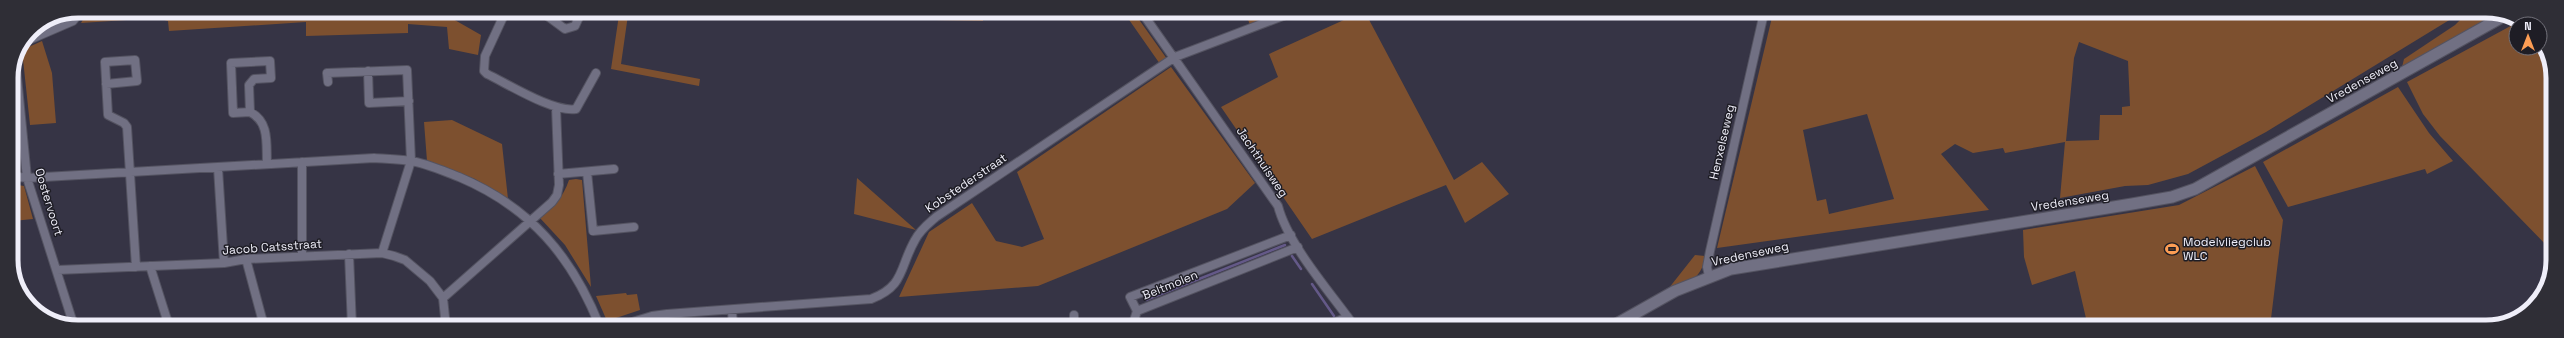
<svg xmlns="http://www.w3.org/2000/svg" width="2564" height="338" font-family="'Space Grotesk',sans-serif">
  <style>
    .green { fill: #7d502f; fill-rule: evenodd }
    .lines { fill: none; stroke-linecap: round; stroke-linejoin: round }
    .stream { stroke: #645988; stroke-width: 2.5 }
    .street-casing { stroke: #545361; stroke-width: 10 }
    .secondary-casing { stroke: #545361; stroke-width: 13 }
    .street { stroke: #717083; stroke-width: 8 }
    .secondary { stroke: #717083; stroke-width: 11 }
    .labels { text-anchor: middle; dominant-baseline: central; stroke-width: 3; stroke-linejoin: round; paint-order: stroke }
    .street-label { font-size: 12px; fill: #efeef9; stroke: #1e1d25 }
    .poi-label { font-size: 12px; fill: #efeef9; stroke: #1e1d25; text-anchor: start }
    .rim { fill: none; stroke: #efeef9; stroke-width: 5 }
  </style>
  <rect width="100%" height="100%" fill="#363445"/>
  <path class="green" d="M2357,12L2363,20L2376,12H2456L2451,19L2266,132L2188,174L2148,185L2125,186L2060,198L2065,142L2005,153L2003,148L1973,153L1955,144L1941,154L1989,210L1717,248L1773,13ZM2079,42L2128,61L2130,106L2122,107V115H2100L2099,140L2066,141L2074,58ZM1867,114L1894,199L1829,214L1826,199L1817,201L1803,130Z
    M2468,12H2494L2499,14L2401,71L2404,59L2455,25Z
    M905,14L983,20V21L836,18V15Z
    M1125,14H1135L1167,59L1160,64Z
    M1246,14H1279L1250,25Z
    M1357,14H1366L1454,180L1482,162L1509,194L1465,223L1446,185L1312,239L1221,107L1278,77L1269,54Z
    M446,15L481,35L478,55L449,49L447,27L408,24V33L306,36V22L169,31L168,21L157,18L81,23L85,16Z
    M619,15H628L621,64L700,79L699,86L611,69Z
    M2518,22L2522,24H2516V48H2540V45L2552,65V251L2440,136L2423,114L2407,82Z
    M42,41L52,73L56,123L30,125L22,50Z
    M1171,67L1255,183L1227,209L1038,286L899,297L929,232L972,203L996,241L1022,247L1044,239L1017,172Z
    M2398,87L2429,133L2453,161L2427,174L2425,169L2288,207L2263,162Z
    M452,120L502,144L508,199L475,179L427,161L424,122Z
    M2255,166L2283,220L2270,327H2088L2075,271L2032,285L2024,257L2023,230L2179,205Z
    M857,178L916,230L854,214Z
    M576,179L582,180L591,287L565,245L540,218C554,206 563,198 569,180Z
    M12,184L24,186L33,219L13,221Z
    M1695,255L1705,256C1702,281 1685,284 1665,293Z
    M626,293L627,295L637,294L640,310L607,321L596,296Z"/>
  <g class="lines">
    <path class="stream" d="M1292,256L1301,269
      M1312,284L1334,316
      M1146,300L1285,245
      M1156,324L1167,322L1179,327"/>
    <g class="street-casing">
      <path id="street" d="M1143,14L1278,206C1288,245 1331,293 1355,327
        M504,15L485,56L484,71L487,74C508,84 554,113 576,109L596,73
        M546,15L565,29L575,26L580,15
        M22,43L73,21L77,16
        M15,57L27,178L74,326
        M270,61L271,78L254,79L249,85L250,112L233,113L231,63Z
        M368,71L369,103L409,101
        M328,82L327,73L407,70L411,161L382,253
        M106,84L137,81L135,60L105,62L108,115L124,123L127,127L136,267
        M250,112C270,122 266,144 267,164
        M302,162V256
        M218,168L224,263
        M587,172L593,231L634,227
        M558,174L614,169
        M12,176L27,178L374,158C386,159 398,159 410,161C426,163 443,171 459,177C530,207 572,256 600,327
        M349,254L352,327
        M246,259L264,326
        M150,266L169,326
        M57,270L224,263L246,259L382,253L394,256L405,260L430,281L443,298L446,327
        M1709,276L1707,267L1710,251L1764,13
        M443,298L552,202L557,195L559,185L556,107
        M732,311L733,327
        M1137,311L1130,297L1291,235
        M1137,311L1298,247
        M1074,315V327
        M616,327L652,316L667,314L871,299C905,286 899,268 915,240C920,230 928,224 936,217L1175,57L1288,14
        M1132,327L1137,311
        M1323,327L1348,317"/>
    </g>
    <g class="secondary-casing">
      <path id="secondary" d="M1611,327L1675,291L1731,269L2132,204L2172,197L2195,189L2504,16"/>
    </g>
    <use href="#street" class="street"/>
    <use href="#secondary" class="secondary"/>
  </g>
  <defs>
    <g id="stadium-bare" transform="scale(1.08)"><path d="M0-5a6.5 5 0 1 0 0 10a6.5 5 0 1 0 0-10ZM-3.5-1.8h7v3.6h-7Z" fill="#fc9d54" stroke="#1e1d25" stroke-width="2.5" paint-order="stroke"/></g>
  </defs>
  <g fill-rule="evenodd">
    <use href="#stadium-bare" x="2172" y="249"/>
  </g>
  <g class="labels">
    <g class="street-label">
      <text transform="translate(2362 81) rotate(-29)">Vredenseweg</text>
      <text transform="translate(1722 142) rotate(-77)">Henxelseweg</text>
      <text transform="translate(1262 162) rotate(56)">Jachthuisweg</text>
      <text transform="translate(966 183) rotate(-34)">Kobstederstraat</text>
      <text transform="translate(2070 201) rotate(-9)">Vredenseweg</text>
      <text transform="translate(49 202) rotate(73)">Oostervoort</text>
      <text transform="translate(272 247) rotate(-4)">Jacob Catsstraat</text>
      <text transform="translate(1750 254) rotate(-12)">Vredenseweg</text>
      <text transform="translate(1170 285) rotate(-22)">Beltmolen</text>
    </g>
    <g class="poi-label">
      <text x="2183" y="242">Modelvliegclub<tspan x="2183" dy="14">WLC</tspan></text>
    </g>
  </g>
  <path d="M0 0H2564V338H0ZM78 18H2486A60 60 0 0 1 2546 78V260A60 60 0 0 1 2486 320H78A60 60 0 0 1 18 260V78A60 60 0 0 1 78 18Z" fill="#2f2e36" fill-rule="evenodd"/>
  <path class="rim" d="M78 18H2486A60 60 0 0 1 2546 78V260A60 60 0 0 1 2486 320H78A60 60 0 0 1 18 260V78A60 60 0 0 1 78 18Z"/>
  <g transform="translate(2528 36)"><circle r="19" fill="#1e1d25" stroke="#72717a"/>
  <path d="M0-3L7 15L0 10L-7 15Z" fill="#fc9d54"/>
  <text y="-6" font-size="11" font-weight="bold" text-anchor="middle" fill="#efeef9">N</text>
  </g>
</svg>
